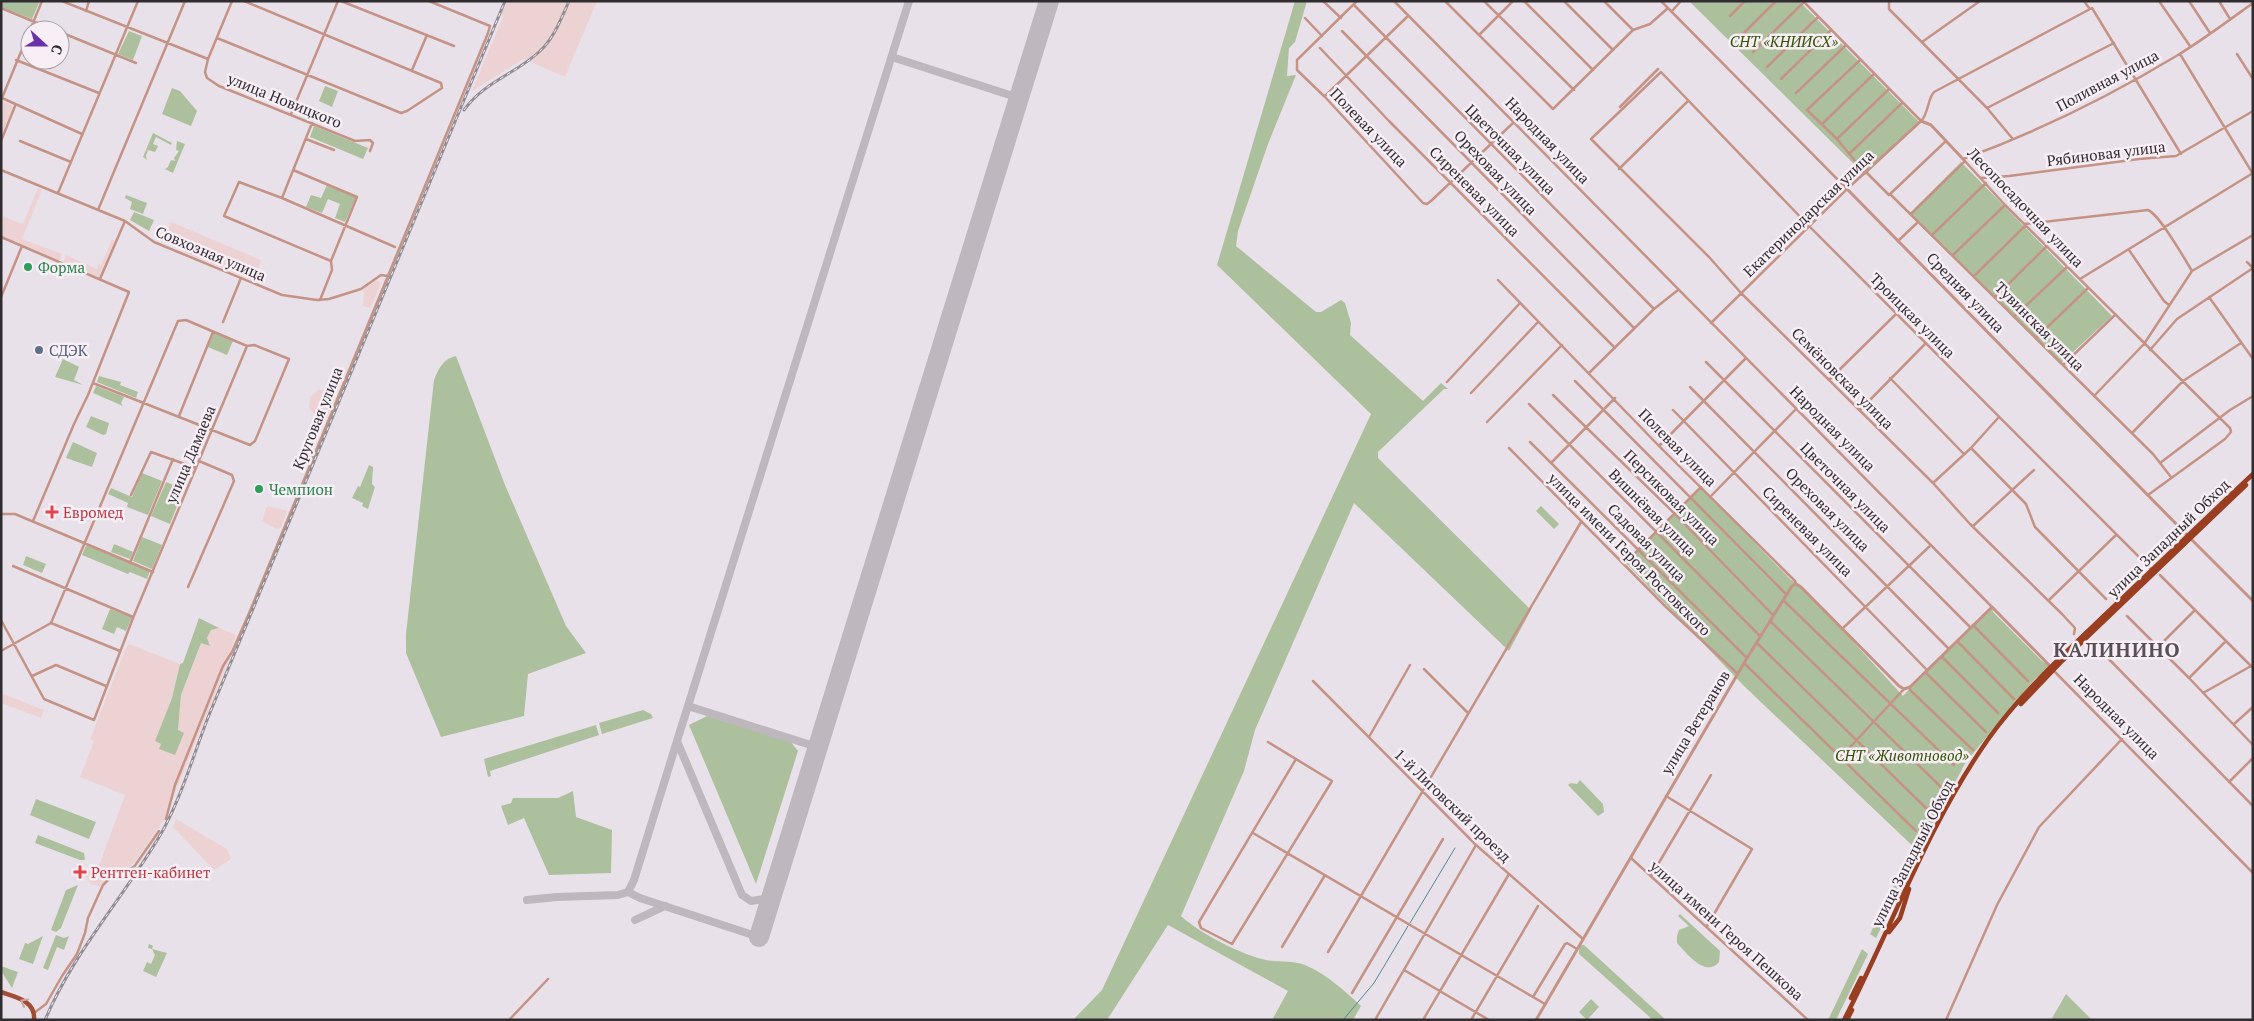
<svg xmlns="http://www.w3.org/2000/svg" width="2254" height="1021" font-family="'PT Serif',serif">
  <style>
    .industrial { fill: #edd2d4 }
    .green { fill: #adc09d }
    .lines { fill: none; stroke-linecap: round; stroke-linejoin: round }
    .stream { stroke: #538993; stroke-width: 1 }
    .taxiway { stroke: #beb7be; stroke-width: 8 }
    .runway { stroke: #beb7be; stroke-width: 20 }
    .minor { stroke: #c49385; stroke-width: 2.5 }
    .tertiary { stroke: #c49385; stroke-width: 3 }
    .primary { stroke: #a14c34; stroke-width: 4.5 }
    .trunk { stroke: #9a3e21; stroke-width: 4.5 }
    .rail-casing { stroke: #928d92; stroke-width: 3 }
    .rail { stroke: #f7eef6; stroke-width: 1; stroke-dasharray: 4; stroke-linecap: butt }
    .oneway { stroke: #d0a59f }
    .leisure-dot { fill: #2e9e5b; stroke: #f7eef6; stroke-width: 2 }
    .service-dot { fill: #5c6f8a; stroke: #f7eef6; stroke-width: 2 }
    .health-dot { fill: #e0444e; stroke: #f7eef6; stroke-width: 2 }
    .labels { text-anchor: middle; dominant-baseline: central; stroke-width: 5; stroke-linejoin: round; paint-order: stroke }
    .park-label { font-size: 15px; font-style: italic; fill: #325403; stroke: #f7eef6 }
    .street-label { font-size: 15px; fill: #302d30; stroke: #f7eef6 }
    .leisure-label { font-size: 15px; fill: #27864d; stroke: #f7eef6; text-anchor: start }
    .service-label { font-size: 15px; fill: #4e5e75; stroke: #f7eef6; text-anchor: start }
    .health-label { font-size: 15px; fill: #be3a42; stroke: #f7eef6; text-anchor: start }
    .district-label { font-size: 20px; font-weight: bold; letter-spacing: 1px; fill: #575057; stroke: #f7eef6 }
  </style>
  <rect width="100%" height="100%" fill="#e9e1e9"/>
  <path class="industrial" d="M507,1H597L565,77L524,59L472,91L503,17L501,14Z
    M1,101L13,106L1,137Z
    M38,188L42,190L22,239L62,254L59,261L1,237V216L23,224Z
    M171,222L261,260L254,281L183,252L189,240L168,230Z
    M112,239L116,242L100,279L63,263L66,255L97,269L99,264L101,265Z
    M377,280L381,283L370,308L363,306L364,289Z
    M318,390H324L336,394L326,420L314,414L309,408L310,397Z
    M269,506L287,511L281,528L276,529L262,521L266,508Z
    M219,628L236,635L230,652L231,655L164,820L135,862L128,868L106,879L100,887L91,884L85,874L100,863L125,795L80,777L94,741L90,739L126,648L129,644L180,664L172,698L155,741L161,744L159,749L178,730L181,695L201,643L207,638L211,630Z
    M1,693L44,710L41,718L1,703Z
    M176,819L227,849L231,859L214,870L173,827Z"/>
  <path class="green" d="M1,1H40L32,19L1,7Z
    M1295,1H1307L1295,42L1289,48L1287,76L1296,75L1268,144L1238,231L1236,246L1316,312H1321L1341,300L1345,303L1351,323L1350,335L1423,401L1441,383L1448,389H1444L1378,452V458L1531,610L1509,651L1354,503L1255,730L1244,771L1181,916C1201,934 1240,954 1266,960C1278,962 1295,961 1305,965C1325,973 1345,991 1361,1006L1353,1020H1272L1288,991L1168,925L1107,1020H1073L1102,990L1371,414L1217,265Z
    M1689,1H1799L1920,123L1865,175Z
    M129,31L142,36L133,60L118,54Z
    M325,86L338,91L332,107L319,101Z
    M172,88L180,91L197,111L191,126L162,114Z
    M314,126L368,148L363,159L310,137Z
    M153,133L172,143L171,145L156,137L153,144L158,146L155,152L148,150L146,156L147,160L143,157Z
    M177,141L185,144L173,173L165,169L168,167L171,160L175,161L174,158L179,151L176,150Z
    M1961,162L2112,316L2060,364L1909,214Z
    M327,185L356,197L345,222L335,218L340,204L328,199L322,213L306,207L311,195L321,198Z
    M126,195L147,203L143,214L130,209L132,202L125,198Z
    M134,212L154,220L149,231L130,220Z
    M214,333L233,341L227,355L208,347Z
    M456,356L505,485L566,626L586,653L528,674L524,716L441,737L406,653V634L434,380C438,369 444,358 456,356Z
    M63,359L79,367L74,380L83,385L55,377Z
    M99,376L121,382L120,385L138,392L136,398L97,382Z
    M96,386L124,397L121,403L123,406L93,393Z
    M91,416L109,423L106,434L103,435L86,427Z
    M73,442L97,453L92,467L66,458Z
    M369,465L373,467L372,484L375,487L368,509L362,506L363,503L352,498L358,486L360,487Z
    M142,473L162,481L148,515L127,507L128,503L108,494L111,488L132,497Z
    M166,482L184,489L170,524L151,516Z
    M1701,487L1791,580L1801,585L1903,696L1925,672L1992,607L1993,612L2042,661L2051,667L2035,679L1966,762L1918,851L1744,686L1626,563Z
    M1541,506L1559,524L1554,529L1536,511Z
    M142,537L162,545L152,569L133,561Z
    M114,544L133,552L130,559L111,552Z
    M86,545L150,571L147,579L130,572L128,574L82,555Z
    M26,556L46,564L42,573L23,565Z
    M110,609L132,617L126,631L117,627L114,634L102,629Z
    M199,618L219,628L211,630L207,638L210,646L201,643L181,695L178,730L184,733L175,755L159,749L161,744L155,741L172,698L180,664L183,663Z
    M643,710L651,714L653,718L602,734L599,723Z
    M707,716L790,741L798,751L756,884L689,725Z
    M596,725L599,735L490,771L491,776L488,777L484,759Z
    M1580,780L1603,804L1604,812L1598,816L1568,785L1571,783L1577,784Z
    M573,791L576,817L612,830L611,873L549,875L524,818L508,825L501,806L511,803L513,798H558Z
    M36,799L96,822L89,839L30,815Z
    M38,835L84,853L85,860H80L35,843Z
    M1912,848L1918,853L1876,938L1870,934Z
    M78,885L61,928L56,932L51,930L66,890Z
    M1680,914L1720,951L1719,962C1706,978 1687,954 1677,943V936L1679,930L1689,926L1678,916Z
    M56,935L64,938L69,936L64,950L57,947L48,970L43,968Z
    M43,936L33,964L19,959L25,943L28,944Z
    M149,944L153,946L152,949L167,953L156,977L143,971L147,962L151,964L155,955L152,949L148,948Z
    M1579,945H1584L1666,1020H1653L1579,954Z
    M1862,949L1868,954L1836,1020H1828Z
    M1,966L18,972L12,988L1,971Z
    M2066,994L2092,1020H2051Z
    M1591,999L1599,1007L1587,1020L1579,1012Z"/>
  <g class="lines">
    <path class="stream" d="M1410,923L1455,848
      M1343,1020L1374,983L1408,926"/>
    <path class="taxiway" d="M892,57L1019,98
      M688,706L817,747
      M628,892L640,898L759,937
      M771,898L751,901L742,895L677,741L909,1
      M527,900L557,897L618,895L628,892L634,880L677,741
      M635,920L665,906"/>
    <path class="runway" d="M759,937L1049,1"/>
    <path class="minor" d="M42,1L2,98L82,134
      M62,1L208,59L205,72L207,78L219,86L355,141L370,140L373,143L370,151
      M341,1L454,46
      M1323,1L1341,18
      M1357,1L1297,60V70L1325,97L1423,203L1427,204L1431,201L1513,123
      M1394,1L1992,607
      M1445,1L1553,109L1633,30L1650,24L1668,8
      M1484,1L1574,90
      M1524,1L1593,70
      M1564,1L1613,50
      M1604,1L1633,30
      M1661,1L1847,189L1711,323
      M1803,1L1921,121C1929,113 1927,100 1934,92L2092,8L2181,154
      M1889,1V9L1987,108L2012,138
      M2084,1L2089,8
      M2159,1L2190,46
      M2189,1L2210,33
      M2219,1L2230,19
      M1354,5L1654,309
      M1,8L54,30
      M86,11L89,1
      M1672,11L1681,1
      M1730,16L1745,1
      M1305,18L1322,36
      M1342,31L1634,328
      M60,32L136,63
      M1744,33L1776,1
      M1479,35L1513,1
      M217,38L401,113L407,111L442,88L441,83L244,1
      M1922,42L1980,1
      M1320,48L1389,121L1615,348
      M1753,52L1804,2
      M2180,54L2253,174
      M2237,54L2253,79
      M208,59L232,1
      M16,60L99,93
      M1860,60L1807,110L1837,139L1865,173
      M1767,67L1818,17
      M412,70L427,35
      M1781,79L1831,30
      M1796,93L1845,46
      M1325,96L1408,16
      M1620,107L1658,69
      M1987,108L2114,43
      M291,114L338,1
      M1822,124L1874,74
      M306,139L334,150
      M1837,139L1889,89
      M1,141L15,106
      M20,141L71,162
      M1849,154L1902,103
      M1619,169L1688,101
      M1,170L125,221L154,242L282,295L317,300L329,299L361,289L381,275L388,276
      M293,170L357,197L331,261
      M1866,172L1889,195L1946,141
      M1981,178L2009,176L2139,159L2176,156L2253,111
      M58,193L138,1
      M1890,194L2153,454L2171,477
      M282,198L312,123
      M98,210L185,1
      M1911,214L1965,161
      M2025,224L2148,210C2160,215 2184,258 2192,271
      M1932,235L1986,183
      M1,237L129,292L88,395L74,424L33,521
      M1898,241L1918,222
      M2129,250L2164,301L2169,305
      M1953,255L2005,205
      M331,261L224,216L239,182L282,198L395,247
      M2247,262L2253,268
      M1974,276L2026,225
      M100,279L125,221
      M2080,279L2253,173
      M1498,280L1659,446L1795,581L1796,584
      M1996,296L2047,246
      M1,297L22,246
      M2209,297L2253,359
      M320,300L332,270L331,261
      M2014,317L2067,267
      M223,322L241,278
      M2036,338L2088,288
      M2150,350L2177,319L2253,268
      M1706,362L1970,627
      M2064,364L2115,315
      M1590,372L1654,309L1678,290
      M1890,378L1963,453
      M1829,380L1896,314
      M1575,381L1786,594
      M1447,382L1520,303
      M1690,387L1948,648
      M1471,393L1538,322
      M1553,395L1675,514L1773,615
      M2094,396L2144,344L2192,271L2253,235
      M1529,404L1760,636
      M1673,410L1927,670
      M1860,410L1925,344
      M179,416L213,332
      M1487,422L1562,345
      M2132,433L2183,381L2241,343
      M1530,442L1747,658
      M1659,446L1746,358
      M1509,448L1666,607L1737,673
      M1971,448L2026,504L2035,527L2106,599
      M1551,463L1615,398
      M2160,463L2230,410L2253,396
      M1933,483L1971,448L1998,418
      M131,495L151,452L196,468
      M2148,495L2225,439L2231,432L2230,428L2005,205L1963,159C2037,132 2110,96 2178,55C2204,39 2228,21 2253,3
      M1711,496L1796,409
      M1,514H15L153,572
      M1973,526L2034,470
      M130,563L173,459
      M1624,564L1701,487
      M13,566L133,617
      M2160,575L2253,668
      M188,587L234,481L232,475L199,461
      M1783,600L1954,765
      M2049,600L2116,535
      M2127,616L2189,678L2253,745
      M1,620L44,699L94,720L133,618L247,346
      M1770,621L1943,789
      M51,623L120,651
      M1973,625L2028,681
      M1842,629L1931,545
      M2074,634L2075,628L2062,614L1970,524L1933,483L1741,293L1709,257L1591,139L1661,72L1809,226L2152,570
      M1957,641L2014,699
      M1757,643L1929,811
      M2158,647L2195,610
      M2098,648L2253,806
      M1,651L51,623L178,321L186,320L247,346L254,345L289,359L255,441L250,445L93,383
      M1942,657L1998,713
      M1744,663L1916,831
      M1424,669L1468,713
      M2053,670L2253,873
      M1925,672L1986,732
      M32,676L56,665L106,686
      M2189,678L2226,641
      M1313,681L1476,845L1583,939
      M1910,687V690L1973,750
      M2203,693L2251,666
      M2234,724L2253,707
      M1369,737L1410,665
      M1268,742L1332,781L1232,944L1201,928L1199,922L1296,759
      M1840,758L1904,689
      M2229,782L2253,758
      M1666,796L1752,849L1707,926
      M166,819L175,785L223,666L232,652L250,611L488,33L490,26L429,1
      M1253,833L1545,1004
      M1631,858L1808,1020
      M1651,876L1711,775
      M1282,947L1325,875
      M1328,952L1581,522
      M1404,970L1489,1020
      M1352,993L1443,839
      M1533,997L1565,944L1567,943L1577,949
      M34,1013L46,1004L62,976L77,954L85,933L88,918L103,885L109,879L134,867L159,831
      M509,1020L548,979
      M1375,1020L1476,845
      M1423,1020L1509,874
      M1471,1020L1538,906
      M1946,1020L1997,905L2039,827L2122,739"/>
    <path class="tertiary" d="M1963,159L1931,125L1921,121L1847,189L2188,536
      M2190,538L2253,601
      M1536,1020L1747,658L1792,586L1796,584L1802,588L1899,686L1904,689L1910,687L1992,607L2051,667"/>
    <path class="primary" d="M1,992C16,997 36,1001 34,1020"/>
    <path class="trunk" d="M2021,704L2062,661L2246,485
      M1889,932L1900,918L1909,889
      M1851,998L1861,978
      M1844,1020C1892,927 1928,824 1989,738C2022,692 2066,652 2108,612C2156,566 2204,520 2253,474
      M1847,1020L1852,1010"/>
    <g class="rail-casing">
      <path id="rail" d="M464,110C485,81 516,74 540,51C554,38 561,19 569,1
        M45,1020C74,951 125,896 162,832C182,796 194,753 209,715L505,1"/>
    </g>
    <use href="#rail" class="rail"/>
  </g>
  <defs><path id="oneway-chevron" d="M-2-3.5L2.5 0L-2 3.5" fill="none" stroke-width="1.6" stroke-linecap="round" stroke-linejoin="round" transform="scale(1.25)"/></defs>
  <use class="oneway" href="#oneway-chevron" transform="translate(24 1002) rotate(-151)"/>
  <g class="leisure-dot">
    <circle cx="28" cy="267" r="5"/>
    <circle cx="259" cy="489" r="5"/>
  </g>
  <circle class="service-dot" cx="39" cy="350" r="5"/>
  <g class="health-dot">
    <path d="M49.5 504.5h5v5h5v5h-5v5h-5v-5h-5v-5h5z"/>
    <path d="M77.5 864.5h5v5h5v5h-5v5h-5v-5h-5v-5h5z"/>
  </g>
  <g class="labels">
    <g class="park-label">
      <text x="1784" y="41">СНТ «КНИИСХ»</text>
      <text x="1902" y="755">СНТ «Животновод»</text>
    </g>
    <g class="street-label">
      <text transform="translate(2107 80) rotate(-28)">Поливная улица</text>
      <text transform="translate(285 100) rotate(22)">улица Новицкого</text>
      <text transform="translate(1369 127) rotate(46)">Полевая улица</text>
      <text transform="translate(1548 140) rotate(46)">Народная улица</text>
      <text transform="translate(1511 149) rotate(45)">Цветочная улица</text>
      <text transform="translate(2106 153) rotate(-7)">Рябиновая улица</text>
      <text transform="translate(1496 172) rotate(46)">Ореховая улица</text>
      <text transform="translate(1475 191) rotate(45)">Сиреневая улица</text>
      <text transform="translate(2026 207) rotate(46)">Лесопосадочная улица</text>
      <text transform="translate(1808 213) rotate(-44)">Екатеринодарская улица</text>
      <text transform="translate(211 253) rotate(23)">Совхозная улица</text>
      <text transform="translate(1966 292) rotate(46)">Средняя улица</text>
      <text transform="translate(1913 315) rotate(45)">Троицкая улица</text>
      <text transform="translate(2040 326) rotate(45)">Тувинская улица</text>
      <text transform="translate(1843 378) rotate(45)">Семёновская улица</text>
      <text transform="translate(317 418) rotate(-68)">Круговая улица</text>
      <text transform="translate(1833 428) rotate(45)">Народная улица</text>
      <text transform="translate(1678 447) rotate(45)">Полевая улица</text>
      <text transform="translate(190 454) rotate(-67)">улица Дамаева</text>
      <text transform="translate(1846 487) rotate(45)">Цветочная улица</text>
      <text transform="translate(1672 497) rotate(45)">Персиковая улица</text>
      <text transform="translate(1828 509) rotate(45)">Ореховая улица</text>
      <text transform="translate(1653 512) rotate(45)">Вишнёвая улица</text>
      <text transform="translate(1808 531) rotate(45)">Сиреневая улица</text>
      <text transform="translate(2168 538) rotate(-44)">улица Западный Обход</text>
      <text transform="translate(1647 542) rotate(45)">Садовая улица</text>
      <text transform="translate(1630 554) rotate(45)">улица имени Героя Ростовского</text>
      <text transform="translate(2117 716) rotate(45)">Народная улица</text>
      <text transform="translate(1695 722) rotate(-59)">улица Ветеранов</text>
      <text transform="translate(1453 805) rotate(44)">1-й Лиговский проезд</text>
      <text transform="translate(1912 853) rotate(-63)">улица Западный Обход</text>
      <text transform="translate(1727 930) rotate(42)">улица имени Героя Пешкова</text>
    </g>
    <g class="leisure-label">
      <text x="38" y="267">Форма</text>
      <text x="269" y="489">Чемпион</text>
    </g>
    <g class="service-label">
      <text x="49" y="350">СДЭК</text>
    </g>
    <g class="health-label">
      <text x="63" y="512">Евромед</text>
      <text x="91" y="872">Рентген-кабинет</text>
    </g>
    <g class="district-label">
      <text x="2117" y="649">КАЛИНИНО</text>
    </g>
  </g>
  <rect width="2254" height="1021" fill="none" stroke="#302d30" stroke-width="5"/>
  <g transform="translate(45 45) rotate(111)"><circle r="24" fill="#f7eef6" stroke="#a7a1a7"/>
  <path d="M0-4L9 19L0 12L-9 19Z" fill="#6a32a8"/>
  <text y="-8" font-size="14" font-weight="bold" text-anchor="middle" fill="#302d30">С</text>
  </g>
</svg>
